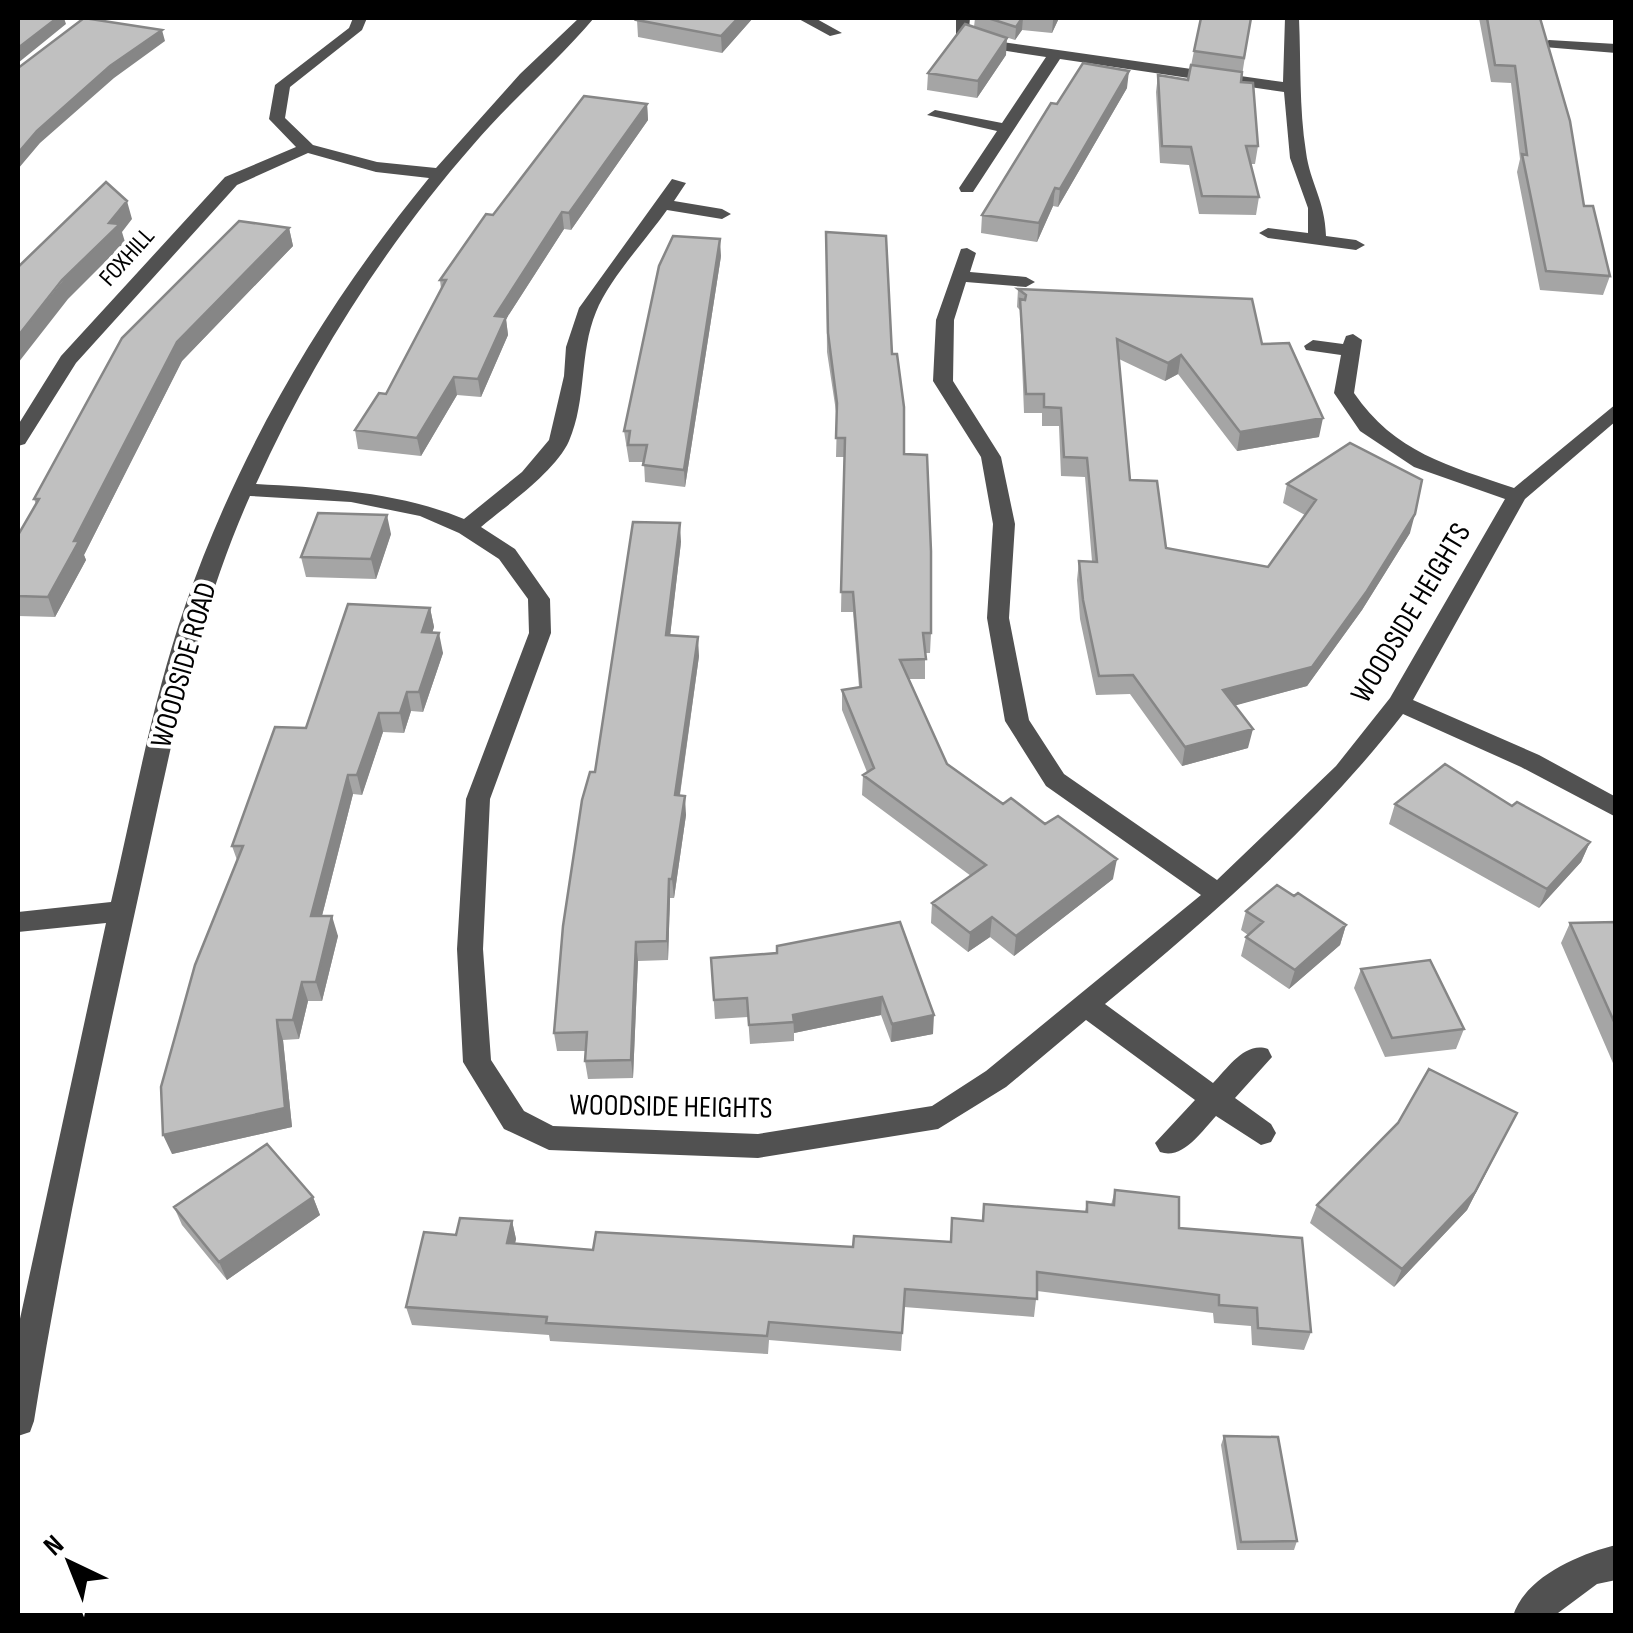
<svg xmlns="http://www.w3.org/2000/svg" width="1633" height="1633" font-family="'Sofia Sans Condensed',sans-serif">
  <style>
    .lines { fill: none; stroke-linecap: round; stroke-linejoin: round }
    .minor { fill: #515151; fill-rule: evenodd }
    .wall { fill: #a5a5a5 }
    .shaded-wall { fill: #868686 }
    .building { fill: #c0c0c0; stroke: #868686; stroke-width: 2.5 }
    .labels { text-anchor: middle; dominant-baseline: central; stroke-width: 8; stroke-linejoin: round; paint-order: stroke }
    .far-street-label { font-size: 25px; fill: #000; stroke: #fff }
    .street-label { font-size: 30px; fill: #000; stroke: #fff }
  </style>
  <rect width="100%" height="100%" fill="#fff"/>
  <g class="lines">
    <path class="minor" d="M353,18H367L362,30L290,87L285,118L313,145L377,162L436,168L520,74L579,18H594C557,62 511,100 473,145C386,244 311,362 256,484C327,488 398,492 464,519L522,472L549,440L564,376L566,347L579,308L672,179L686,183L674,201L722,209L731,214L722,219L667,210C646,240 609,279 596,312C579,353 587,400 569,441C555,472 507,505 481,527L515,549L550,599L551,633L490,799L483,949L491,1060L524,1111L553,1126L758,1134L932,1106L986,1071L1201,895L1046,786L1005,721L987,618L993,524L981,457L933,381L936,320L961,249L967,248L976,253L970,272L1026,277L1035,282L1026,287L966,282L954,320L953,381L1001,457L1015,524L1009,618L1029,720L1064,774L1217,880L1336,766L1390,698L1505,499L1414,467L1360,431L1334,393L1341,355L1306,350L1304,346L1313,340L1343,344L1346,336L1353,334L1362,340L1354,393C1394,452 1449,466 1514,488L1616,404V421L1525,499L1413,700L1539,755L1616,797V817L1521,767L1403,714C1317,825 1212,915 1105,1004L1213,1083C1228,1068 1245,1041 1268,1049L1272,1057L1235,1098L1271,1124L1276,1133L1271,1142L1261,1145L1216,1116C1201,1132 1183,1160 1160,1152L1155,1143L1195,1100L1086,1020L1006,1087L938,1129L758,1158L549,1150L504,1129L463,1062L457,949L466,799L529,633L528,599L499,559L459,533L420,516L351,502L250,496C193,624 168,762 138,898C100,1072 62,1245 34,1421L30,1432L18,1436V1328L106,923L18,932V912L111,902C134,804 152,702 185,606C239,450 324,306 429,178L376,172L308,153L237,185L76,363L25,444L18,446V425L61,356L225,177L296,147L269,119L275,85L349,28Z
      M797,18H815L842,33L830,36Z
      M956,18H970L969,29L1002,42L1283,82L1285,18H1299C1301,63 1299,107 1306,152C1310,183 1325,200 1326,236L1356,240L1365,245L1356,250L1268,238L1259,233L1268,228L1308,233V208L1290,158L1284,92L1060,59L973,192H961L959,188L997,131L927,115L935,110L1002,123L1046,57L994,49L956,34Z
      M1549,40L1616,44V53L1544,47L1542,44Z
      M1616,1545V1580L1597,1584L1554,1616H1513C1525,1577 1579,1554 1616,1545Z"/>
  </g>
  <path class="wall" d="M753,18L722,53L638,37L637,20Z
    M975,18H1059L1052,33L1022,30L1015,40L974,27Z
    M1251,18L1241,82L1258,146L1255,164H1251L1259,197L1256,215L1199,214L1189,165L1160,163L1156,92L1158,75L1188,80L1194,51Z
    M1479,18H1540L1584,206L1610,276L1603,295L1540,290L1517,172L1520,159L1511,83L1491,82Z
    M1006,55L977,98L927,90L928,73Z
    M1127,88L1058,207L1053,206L1037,242L981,233L982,215L1057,104Z
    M647,104L648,120L571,230L564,229L506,319L508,335L481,397L457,395L421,456L358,449L355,430L386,394L441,289L440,280L493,215Z
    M289,228L293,246L182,361L84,555L86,560L55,617L18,616V535L36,504L34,499Z
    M826,232L892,354L904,454L931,633L930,653H925V679H909L947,764L1113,879L1014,956L990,937L968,952L931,923L932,903L971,876L862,795L863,775L867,772L842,710V690L859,687L853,612H841L844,457H836L837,418L827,352Z
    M721,256L685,487L645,482L644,462H629L624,431Z
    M1018,289L1262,344L1319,437L1237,451L1178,374L1165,381L1119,359L1130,480L1166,548L1268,567L1305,515L1283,503L1287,484L1410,533L1362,610L1307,686L1235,705L1248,748L1182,766L1130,694L1096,695L1080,619L1077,580L1079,561H1092L1085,477L1061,476L1059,426H1042V413H1024L1020,310L1017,307Z
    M391,534L376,579L306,577L301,557Z
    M681,542L670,635L699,656L680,795L686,815L674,898H670L668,960L638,961L633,1078L588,1079L585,1061L586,1051H557L554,1033L595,772Z
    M430,608L434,627L432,633L443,653L423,712L411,711L404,733L383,732L362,795L353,794L322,916L338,936L322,1001H308L299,1039L283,1040L292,1127L172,1154L237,860L232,846L306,728Z
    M1395,804L1512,806L1590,842L1581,862L1539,908L1389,824Z
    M1294,896L1346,925L1340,945L1289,989L1241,956L1246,937L1248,935L1241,930L1246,911Z
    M900,922L933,1034L891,1042L881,1015L794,1033V1041L750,1044L748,1017L715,1019L711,958L777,953Z
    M1616,922V1070L1561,943L1570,923Z
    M1361,969L1464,1029L1456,1049L1385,1057L1354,988Z
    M1517,1113L1467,1210L1394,1287L1310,1223L1317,1205Z
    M1115,1190L1179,1228L1311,1332L1304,1350L1252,1345L1251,1326L1214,1323L1213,1313L1037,1291L1034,1317L904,1307L901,1351L769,1340L768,1354L550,1341L549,1335L412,1325L406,1307L456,1235L512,1221L516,1239L515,1243L593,1250L853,1247L950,1242L952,1218L982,1221L984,1204L1085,1212L1087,1202L1111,1205Z
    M313,1197L320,1215L227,1280L182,1225L174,1207Z
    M1224,1436L1297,1541L1294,1550H1237L1221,1445Z"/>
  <path class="shaded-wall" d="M57,18H64L66,24L18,63V48Z
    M738,18H753L722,53L721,36Z
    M1023,18L1022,30L1015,40L1016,27Z
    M1054,18H1059L1052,33L1053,20Z
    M162,30L165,41L114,78L40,143L18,169V153L37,131L110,66Z
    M1007,38L1006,55L977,98L978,81Z
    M1129,71L1127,88L1058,207L1060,189Z
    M647,104L648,120L571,230L569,213Z
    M1055,188L1053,206L1037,242L1039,223Z
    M127,201L132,219L122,232L125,242L68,299L18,363V336Z
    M562,212L564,229L506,319L508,335L481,397L478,379L495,316Z
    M289,228L293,246L182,361L84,555L86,560L55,617L48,597L74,541L177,342Z
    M720,239L721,256L685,487L684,470Z
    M1181,355L1178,374L1165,381L1168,363Z
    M454,377L457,395L421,456L417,438Z
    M1323,418L1319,437L1237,451L1240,432Z
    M1415,514L1410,533L1362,610L1307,686L1219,710L1223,690Z
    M387,515L391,534L376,579L371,559Z
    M680,523L681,542L668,654L666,635Z
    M430,608L434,627L426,652L422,632Z
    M439,633L443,653L423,712L419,692Z
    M698,637L699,656L677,814L675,795Z
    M407,692L411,711L404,733L400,713Z
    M379,713L383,732L362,795L357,775Z
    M1253,729L1248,748L1182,766L1185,747Z
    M348,775L353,794L317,935L311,916Z
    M685,796L686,815L674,898L672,879Z
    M1590,842L1581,862L1539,908L1547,889Z
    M1117,859L1113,879L1014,956L1016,936Z
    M669,879L670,898L668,960L667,941Z
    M332,916L338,936L322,1001L316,982Z
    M992,917L990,937L968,952L970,933Z
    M1346,925L1340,945L1289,989L1295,970Z
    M636,942L638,961L633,1078L631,1060Z
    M302,982L308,1001L299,1039L293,1020Z
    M882,997L881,1015L794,1033L793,1015Z
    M934,1015L933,1034L891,1042L892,1024Z
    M277,1020L283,1040L292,1127L172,1154L163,1135Z
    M1517,1113L1467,1210L1394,1287L1402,1269Z
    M313,1197L320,1215L227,1280L219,1262Z
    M512,1221L516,1239L511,1261L507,1243Z"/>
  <path class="building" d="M18,18H57L18,48Z
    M84,18L162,30L110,66L37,131L18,153V68Z
    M640,18H738L721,36L637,20Z
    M988,18H1022L1016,27Z
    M1201,18H1251L1244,58L1194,51Z
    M1487,18H1540L1570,121L1584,206H1593L1610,276L1546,271L1522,154L1527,155L1515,66L1495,65Z
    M965,24L1007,38L978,81L928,73Z
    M1083,63L1129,71L1060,189L1055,188L1039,223L982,215L1051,103L1057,104Z
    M1191,65L1242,72L1241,82L1253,83L1258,146H1246L1259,197L1202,196L1191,147L1162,146L1158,75L1188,80Z
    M584,96L647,104L569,213L562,212L495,316L506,317L478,379L454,377L417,438L355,430L379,393L386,394L446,280H440L486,214L493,215Z
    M106,182L127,201L109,223L120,224L62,280L18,336V267Z
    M239,221L289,228L177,342L74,541H79L48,597L18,596V535L39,499H34L122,338Z
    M826,232L886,236L892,354H897L904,407V454L927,455L931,551V633H923L926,659L900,660L947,764L1003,804L1011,798L1045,824L1058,816L1117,859L1016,936L992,917L970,933L932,903L986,865L863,775L874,768L842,690L861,687L853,592H841L845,438H836L837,403L828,333Z
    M673,236L720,239L684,470L643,465L647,445H628L630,431H624L659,266Z
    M1018,289L1252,299L1262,344L1289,343L1323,418L1240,432L1181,355L1168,363L1117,339L1130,480L1157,481L1166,548L1268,567L1316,500L1287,484L1350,443L1422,480L1415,514L1367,591L1312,667L1223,690L1253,729L1185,747L1133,675L1099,676L1083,600L1079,561L1097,562L1087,458L1064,457L1061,408L1044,407V394H1026L1020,299L1025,300L1026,295Z
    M318,513L387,515L371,559L301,557Z
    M633,522L680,523L666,635L698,637L675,795L685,796L672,879H669L667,941L636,942L631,1060L585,1061L587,1032L554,1033L563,926L582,800L590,772H595Z
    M348,604L430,608L422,632L439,633L419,692H407L400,713H379L357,775H348L311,916H332L316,982H302L293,1020H277L285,1108L163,1135L161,1087L195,965L243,846H232L275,727L306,728Z
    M1445,764L1512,806L1517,802L1590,842L1547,889L1395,804Z
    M1277,885L1294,896L1298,893L1346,925L1295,970L1246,937L1263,922L1246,911Z
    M900,922L934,1015L892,1024L882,997L793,1015L794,1022L749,1025L747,998L714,1000L711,958L777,953V946Z
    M1616,922V1026L1570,923Z
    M1430,960L1464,1029L1392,1038L1361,969Z
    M1429,1069L1517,1113L1475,1192L1402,1269L1317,1205L1398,1123Z
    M267,1144L313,1197L219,1262L174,1207Z
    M1115,1190L1179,1197V1228L1302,1238L1311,1332L1258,1328L1257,1308L1219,1305V1295L1037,1272V1299L905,1289L902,1333L769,1322L767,1336L546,1323L547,1317L406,1307L424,1232L456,1235L460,1218L512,1221L507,1243L593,1250L596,1232L853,1247L854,1236L951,1242L952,1218L983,1221L984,1204L1087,1212V1202L1114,1205Z
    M1224,1436L1278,1437L1297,1541L1241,1542Z"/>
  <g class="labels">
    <g class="far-street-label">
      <text transform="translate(127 257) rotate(-48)">FOXHILL</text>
    </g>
    <g class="street-label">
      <text transform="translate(1411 613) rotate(-59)">WOODSIDE HEIGHTS</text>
      <text transform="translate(184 665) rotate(-74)">WOODSIDE ROAD</text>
      <text transform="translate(671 1107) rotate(1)">WOODSIDE HEIGHTS</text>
    </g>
  </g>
  <rect width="1633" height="1633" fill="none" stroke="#000000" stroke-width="40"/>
  <g transform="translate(70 1563) rotate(317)" stroke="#ffffff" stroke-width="8" paint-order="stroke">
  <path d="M0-8L18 38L0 25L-18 38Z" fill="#000000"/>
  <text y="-15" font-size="28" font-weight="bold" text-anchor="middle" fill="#000000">N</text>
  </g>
</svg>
